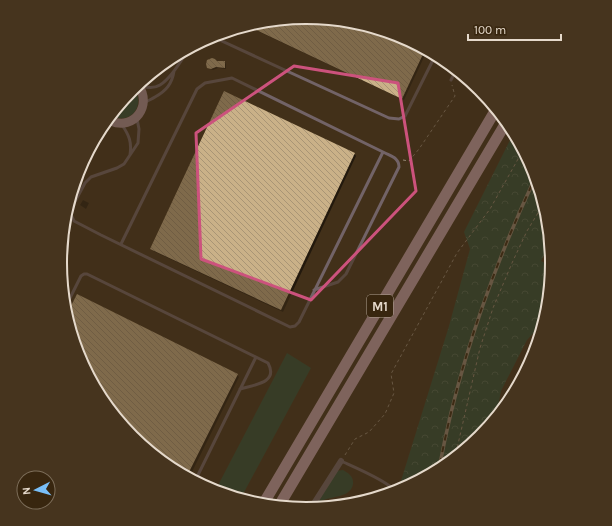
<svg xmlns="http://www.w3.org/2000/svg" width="612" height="526" font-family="Karla,sans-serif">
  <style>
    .green { fill: #2c4c35 }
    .forest { fill: url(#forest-crowns) }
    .shadow { fill: #0007 }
    .building { fill: url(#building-back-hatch) }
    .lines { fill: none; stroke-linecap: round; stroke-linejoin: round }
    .path { stroke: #968775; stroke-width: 1; stroke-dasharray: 3 3; stroke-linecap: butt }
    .lane { stroke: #726367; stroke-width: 3 }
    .street { stroke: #726367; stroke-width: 6 }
    .primary { stroke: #b09199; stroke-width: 9 }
    .highway { stroke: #c8a3ad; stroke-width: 11 }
    .rail-casing { stroke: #958673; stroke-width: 3.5 }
    .rail { stroke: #38260f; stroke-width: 2; stroke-dasharray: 6; stroke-linecap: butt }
    .marked { fill: none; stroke: #cc527d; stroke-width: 3; stroke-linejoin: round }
    .labels { text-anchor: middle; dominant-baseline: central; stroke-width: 4; stroke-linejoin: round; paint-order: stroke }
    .shield { fill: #38260f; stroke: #b1a393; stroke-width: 1 }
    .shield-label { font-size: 13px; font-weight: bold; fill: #e5d9cb }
    .rim { fill: none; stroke: #e5d9cb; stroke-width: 2 }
  </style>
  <defs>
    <pattern id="forest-crowns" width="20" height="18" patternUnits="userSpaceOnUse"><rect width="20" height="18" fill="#2c4c35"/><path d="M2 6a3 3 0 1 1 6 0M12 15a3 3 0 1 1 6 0" fill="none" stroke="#4a6551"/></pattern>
    <pattern id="building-back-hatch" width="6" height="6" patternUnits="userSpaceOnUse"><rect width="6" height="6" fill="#cab188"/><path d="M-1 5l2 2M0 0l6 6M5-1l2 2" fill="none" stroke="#a99575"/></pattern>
  </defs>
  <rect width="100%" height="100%" fill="#423019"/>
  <path class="green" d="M134,88C145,104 133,124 113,117Z
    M287,353L311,368L242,496L215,491Z
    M343,470C348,473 354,476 353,484C351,498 331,496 321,501C318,502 316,504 314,506L336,471Z"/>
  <path class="forest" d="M512,136L533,169L549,247L541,261L552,266L539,327L527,340L501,391L497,412L480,437L402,489L400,484L449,326L470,249L464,232Z"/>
  <path class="shadow" d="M306,17L400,36L426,53L404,100L251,28Z
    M217,62H225L226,64V69L218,68L213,70L210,69Z
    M354,153L356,156L283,312L153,251Z
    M83,200L89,203L86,209L80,205Z
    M70,311L237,375L239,377L190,476L132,437L79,357Z"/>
  <path class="building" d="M306,17L400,36L424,52L402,99L252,28Z
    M212,58L215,59L217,61H225V68L216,67L211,69L207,68L206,64L207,60Z
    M224,91L355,153L281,310L150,249Z
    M77,294L238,374L188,474L132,437L79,357L69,310Z"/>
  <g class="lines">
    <path class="path" d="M403,160L409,161L419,149L455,96L452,85
      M456,453L480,348L493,308L512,263L527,231L541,208
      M345,455L355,439L369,432L385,414L394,393L391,374L457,253L490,209L522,152"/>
    <path class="lane" d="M211,36L389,118L399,119L405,116L434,58
      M451,80L455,72
      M142,86C148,88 155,88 160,85C170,79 180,63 186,53
      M146,102C149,100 152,99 155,97C166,91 172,84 174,71
      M137,119L139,129L138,143L124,164L117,168L91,177L85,183L71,209V215L74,221L101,235L290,327L295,326L299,322L383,152C390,156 399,157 399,167L346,274L338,282L314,290
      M122,125C129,135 132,142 130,155
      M121,244L197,89L205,83L232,78L383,152
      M68,302L81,276L84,274H87L268,363C279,383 254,385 240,389
      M341,461C354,467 388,481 395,491
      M196,479L256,357"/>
    <path class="street" d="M311,508L341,461"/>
    <path class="primary" d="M111,121C134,131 153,105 138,85"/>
    <path class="highway" d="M265,501L495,111
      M280,504L504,126"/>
    <g class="rail-casing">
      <path id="rail" d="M440,464C459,363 492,270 535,178"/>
    </g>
    <use href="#rail" class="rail"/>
  </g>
  <path d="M0 0H612V526H0ZM294,66L398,83L416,191L311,300L201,259L196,133Z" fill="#423019" fill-opacity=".55" fill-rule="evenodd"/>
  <path class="marked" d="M294,66L398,83L416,191L311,300L201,259L196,133Z"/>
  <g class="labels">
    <rect class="shield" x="367" y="295" width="26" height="22" rx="3"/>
    <g class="shield-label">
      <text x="380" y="306">M1</text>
    </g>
  </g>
  <path d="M0 0H612V526H0ZM67 263a239 239 0 1 1 478 0a239 239 0 1 1-478 0Z" fill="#46341e" fill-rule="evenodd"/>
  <path class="rim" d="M67 263a239 239 0 1 1 478 0a239 239 0 1 1-478 0Z"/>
  <g transform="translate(36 490) rotate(264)"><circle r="19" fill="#38260f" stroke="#7d6e5a"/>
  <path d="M0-3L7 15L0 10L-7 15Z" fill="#79bff8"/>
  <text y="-6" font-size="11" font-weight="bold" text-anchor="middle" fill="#e5d9cb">N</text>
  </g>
  <path d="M468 34v6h93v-6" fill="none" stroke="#e5d9cb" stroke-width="2"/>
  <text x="474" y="34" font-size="12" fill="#e5d9cb" stroke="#38260f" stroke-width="3" paint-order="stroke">100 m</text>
</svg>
